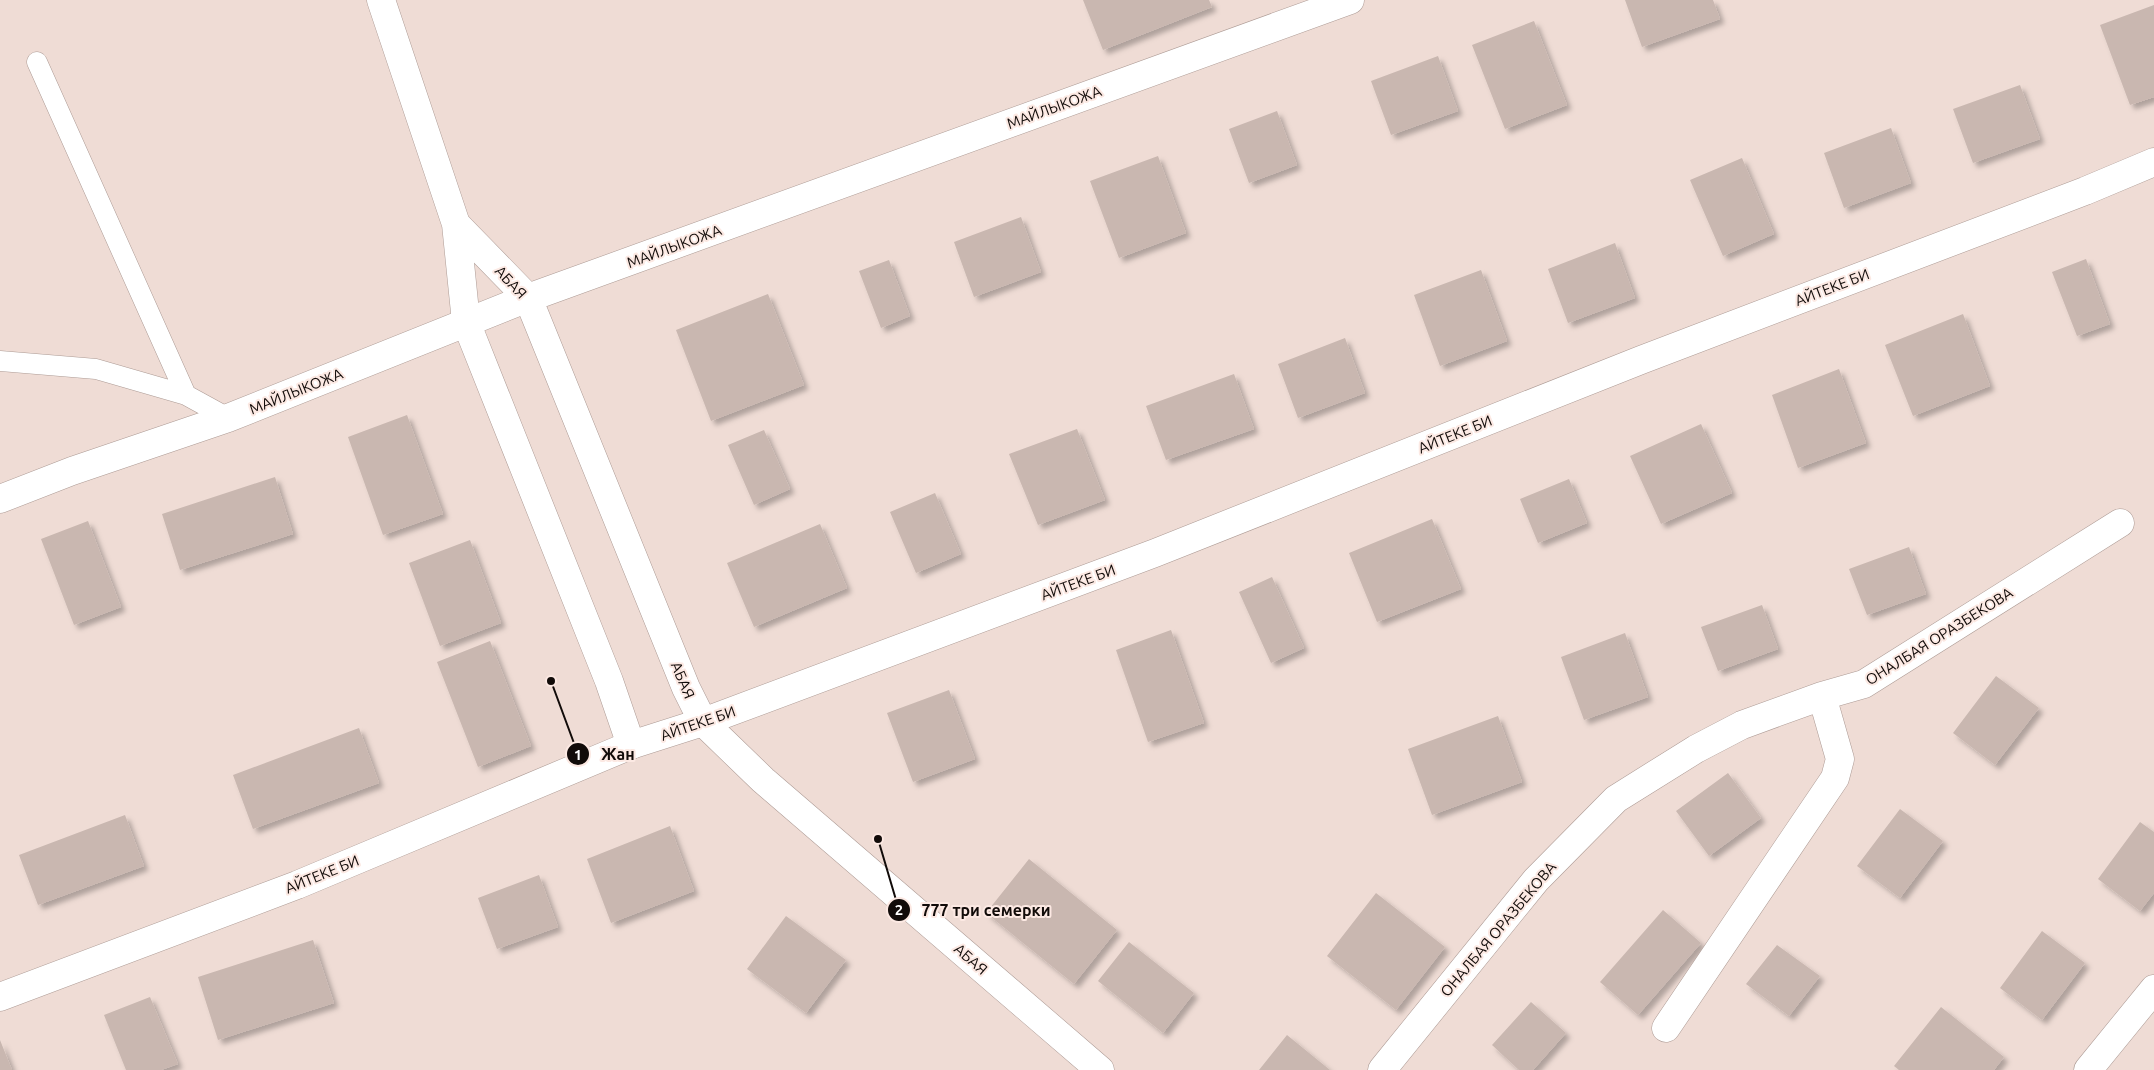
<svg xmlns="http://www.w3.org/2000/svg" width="2154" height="1070" font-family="Ubuntu,sans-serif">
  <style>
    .building { fill: #c9b7b0; filter: url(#shadow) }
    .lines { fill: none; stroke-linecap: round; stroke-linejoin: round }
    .service-casing { stroke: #ad9b95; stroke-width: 21 }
    .minor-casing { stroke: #ad9b95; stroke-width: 29 }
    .tertiary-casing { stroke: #ad9b95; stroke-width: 29 }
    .service { stroke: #fff; stroke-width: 20 }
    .minor { stroke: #fff; stroke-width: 28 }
    .tertiary { stroke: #fff; stroke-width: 28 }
    .labels { text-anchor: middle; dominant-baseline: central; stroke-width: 4; stroke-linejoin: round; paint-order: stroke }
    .street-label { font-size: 15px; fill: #110b09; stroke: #fce9e3 }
    .leader { fill: none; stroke: #110b09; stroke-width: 2 }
    .callout-dot { fill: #110b09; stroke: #fce9e3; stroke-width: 2 }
    .mark-label { font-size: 15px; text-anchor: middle; font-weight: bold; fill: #fff }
    .callout-label { font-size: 16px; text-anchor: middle; font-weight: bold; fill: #110b09; stroke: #fce9e3; stroke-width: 4; stroke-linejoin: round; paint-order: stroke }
  </style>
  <defs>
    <filter id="shadow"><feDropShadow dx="4.5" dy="4.5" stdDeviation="2.5" flood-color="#0004"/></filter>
  </defs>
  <rect width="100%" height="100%" fill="#efdcd5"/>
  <path class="building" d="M1083,0H1209L1212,7L1103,50Z
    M1625,0H1713L1720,19L1642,47Z
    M2154,5V97L2130,105L2100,25Z
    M1534,21L1567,105L1505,129L1472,45Z
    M1438,56L1458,111L1391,135L1371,81Z
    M2020,85L2040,139L1973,163L1953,109Z
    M1277,111L1297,165L1249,183L1229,129Z
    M1891,128L1911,183L1844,208L1824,153Z
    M1158,156L1186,233L1119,258L1090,181Z
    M1742,158L1774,234L1723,256L1690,180Z
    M1021,217L1041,272L974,297L954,242Z
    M1615,243L1635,298L1568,323L1548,269Z
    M2086,259L2110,324L2077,336L2052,272Z
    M889,260L910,316L881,328L859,271Z
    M1481,270L1507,341L1440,366L1414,295Z
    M768,294L804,385L711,421L676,330Z
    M1963,314L1990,386L1913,416L1885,345Z
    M1345,338L1365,393L1298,418L1278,364Z
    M1839,369L1866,443L1798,468L1772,395Z
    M1234,374L1254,429L1166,460L1146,406Z
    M407,415L443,514L383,535L348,437Z
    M1701,424L1732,493L1661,524L1630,456Z
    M1077,429L1105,500L1038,525L1009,454Z
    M764,430L790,489L754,505L728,445Z
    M275,477L293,534L180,570L162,514Z
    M1569,479L1587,523L1538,543L1520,499Z
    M935,493L961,554L916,573L890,512Z
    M1432,519L1461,589L1377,622L1349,553Z
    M88,521L121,607L74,625L41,539Z
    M820,524L847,588L754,627L727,563Z
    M470,540L501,623L440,646L409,563Z
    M1909,547L1926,594L1867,615L1849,569Z
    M1272,577L1304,648L1271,663L1239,592Z
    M1762,605L1778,649L1718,671L1701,627Z
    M1171,630L1204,723L1148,742L1116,650Z
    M1625,633L1648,697L1584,720L1561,657Z
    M490,641L531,746L478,767L437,662Z
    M1996,676L2039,708L1995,765L1953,733Z
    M949,690L975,759L913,782L887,713Z
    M1498,716L1522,782L1432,815L1408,749Z
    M359,728L379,783L253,829L233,775Z
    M1728,773L1761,818L1709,856L1676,811Z
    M1900,809L1943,841L1900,898L1857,866Z
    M125,815L144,866L38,905L19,855Z
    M2140,822L2154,832V893L2140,911L2098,879Z
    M670,826L694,891L611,923L587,859Z
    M1029,859L1117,930L1074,984L986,913Z
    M539,875L558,927L497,949L478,898Z
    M1376,893L1445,947L1396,1010L1327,956Z
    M1663,910L1701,943L1638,1015L1600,982Z
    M786,916L846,960L806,1013L747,969Z
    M2042,931L2085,963L2042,1020L2000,988Z
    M313,940L334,1003L218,1040L198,977Z
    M1129,942L1194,993L1163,1033L1098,981Z
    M1777,945L1820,976L1789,1016L1746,984Z
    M150,997L178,1064L161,1070H126L104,1015Z
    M1531,1002L1566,1033L1533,1070H1519L1492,1045Z
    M1941,1007L2004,1057L1994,1070H1899L1894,1066Z
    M1287,1035L1330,1070H1259Z
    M0,1040L12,1070H0Z"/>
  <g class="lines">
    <g class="service-casing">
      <path id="service" d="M37,62L186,395
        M0,361L96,369L186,395L228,418"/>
    </g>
    <g class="minor-casing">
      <path id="minor" d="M381,0L456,224L466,322L609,681L631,745
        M456,224L528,298L686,688L703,722L763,780L1100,1070
        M0,499L72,471L228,418L528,298L1350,0
        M1666,1028L1835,778L1840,759L1822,696
        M1382,1070L1536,880L1616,799L1696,749L1742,725L1822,696L1864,684L2120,523
        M2088,1070L2154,989"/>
    </g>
    <g class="tertiary-casing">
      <path id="tertiary" d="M0,997L297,885L631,745L703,722L1155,553L1641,360L2085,191L2154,162"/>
    </g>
    <use href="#service" class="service"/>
    <use href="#minor" class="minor"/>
    <use href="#tertiary" class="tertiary"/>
  </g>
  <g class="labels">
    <g class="street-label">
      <text transform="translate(1054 107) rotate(-20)">МАЙЛЫКОЖА</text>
      <text transform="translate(674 246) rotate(-20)">МАЙЛЫКОЖА</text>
      <text transform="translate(511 282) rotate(47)">АБАЯ</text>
      <text transform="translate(1832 287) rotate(-21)">АЙТЕКЕ БИ</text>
      <text transform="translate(296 391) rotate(-22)">МАЙЛЫКОЖА</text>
      <text transform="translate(1455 434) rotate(-22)">АЙТЕКЕ БИ</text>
      <text transform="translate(1078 582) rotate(-20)">АЙТЕКЕ БИ</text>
      <text transform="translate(1939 636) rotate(-32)">ОНАЛБАЯ ОРАЗБЕКОВА</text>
      <text transform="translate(683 680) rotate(67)">АБАЯ</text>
      <text transform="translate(698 723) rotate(-19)">АЙТЕКЕ БИ</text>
      <text transform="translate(322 874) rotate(-22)">АЙТЕКЕ БИ</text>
      <text transform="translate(1498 929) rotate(-50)">ОНАЛБАЯ ОРАЗБЕКОВА</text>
      <text transform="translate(971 959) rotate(41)">АБАЯ</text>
    </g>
  </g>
  <path class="leader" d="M551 681L578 754M878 839L899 910"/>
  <g class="callout-dot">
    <circle cx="551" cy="681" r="5"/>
    <circle cx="878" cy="839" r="5"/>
    <circle cx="578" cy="754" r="12"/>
    <circle cx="899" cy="910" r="12"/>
  </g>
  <g class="mark-label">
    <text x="578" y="760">1</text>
    <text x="899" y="915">2</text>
  </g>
  <g class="callout-label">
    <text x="618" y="760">Жан</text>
    <text x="986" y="916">777 три семерки</text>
  </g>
</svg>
